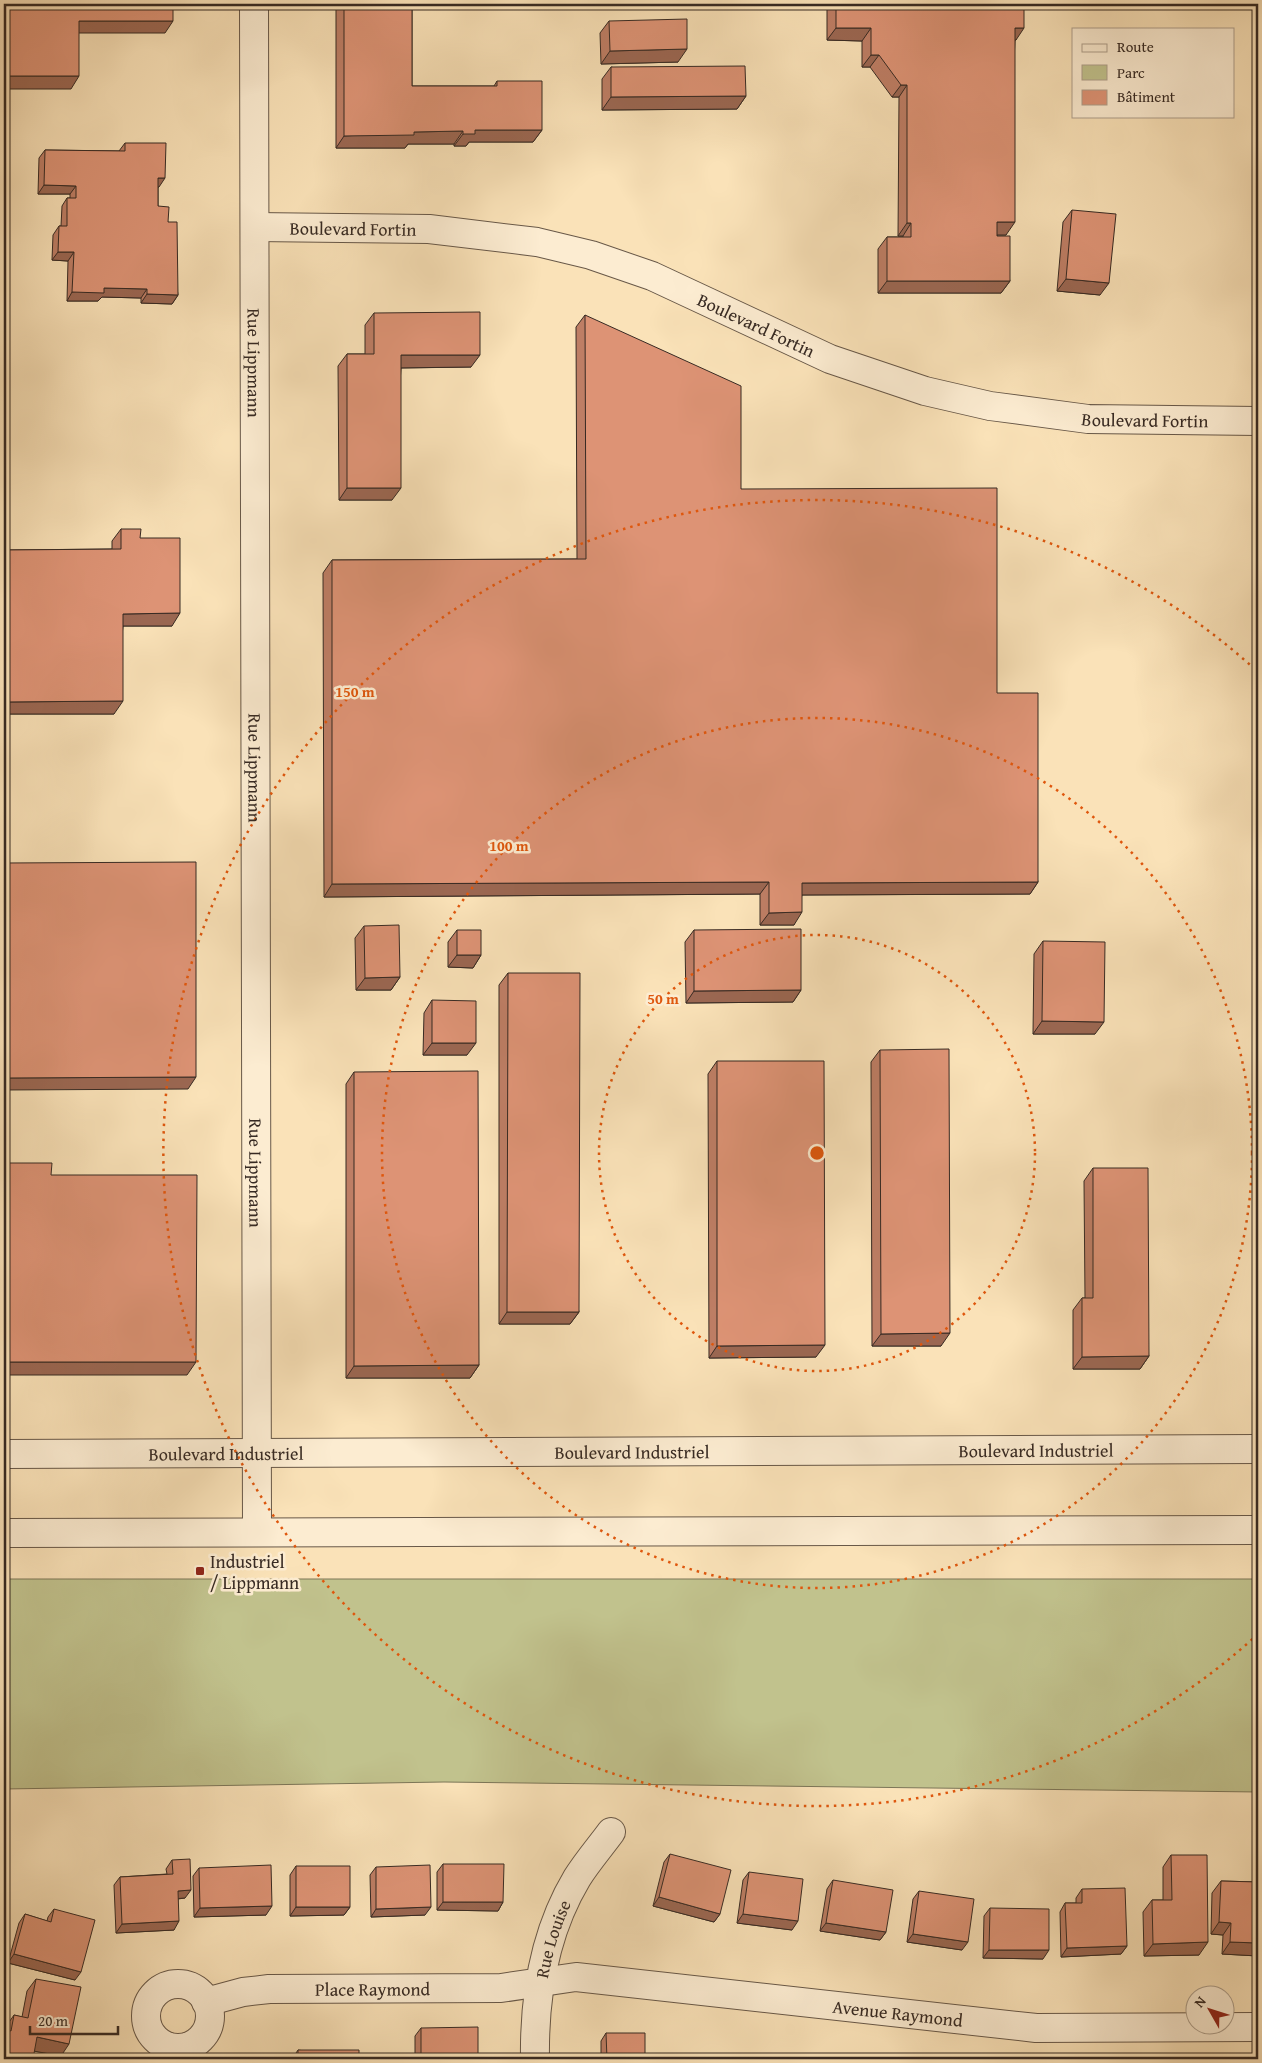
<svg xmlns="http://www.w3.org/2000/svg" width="1262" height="2063" font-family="'Gentium Book Plus',serif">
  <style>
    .green { fill: #c1c28d; stroke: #7c7658 }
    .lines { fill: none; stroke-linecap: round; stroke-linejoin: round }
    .minor-casing { stroke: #685848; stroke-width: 30 }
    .minor { stroke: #fcecd1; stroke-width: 28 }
    .wall { fill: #be7e65; stroke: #372a23 }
    .shaded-wall { fill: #9b6752; stroke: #372a23 }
    .building { fill: #dd9375; stroke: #372a23 }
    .ring { fill: none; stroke: #df570d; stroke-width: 2.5; stroke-dasharray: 2.5 5 }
    .poi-dot { fill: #8f2418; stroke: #fcecd1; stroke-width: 2 }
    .labels { text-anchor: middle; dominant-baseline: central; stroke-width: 5; stroke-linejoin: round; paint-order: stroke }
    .street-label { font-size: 18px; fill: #372a23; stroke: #fcecd1 }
    .poi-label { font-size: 18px; fill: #372a23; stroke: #fcecd1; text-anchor: start }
    .centre { fill: #df570d; stroke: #fcecd1; stroke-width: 2.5 }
    .ring-label { font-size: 15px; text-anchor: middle; font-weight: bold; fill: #df570d; stroke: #fcecd1; stroke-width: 5; stroke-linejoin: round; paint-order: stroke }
  </style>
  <rect width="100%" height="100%" fill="#fae2b8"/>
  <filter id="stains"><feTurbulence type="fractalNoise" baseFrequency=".004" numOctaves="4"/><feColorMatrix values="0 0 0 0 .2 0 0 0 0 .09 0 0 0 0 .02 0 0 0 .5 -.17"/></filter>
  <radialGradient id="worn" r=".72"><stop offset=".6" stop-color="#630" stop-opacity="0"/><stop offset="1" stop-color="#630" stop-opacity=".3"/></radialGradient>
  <path class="green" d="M4,1579H1258V1792L444,1782L4,1789Z"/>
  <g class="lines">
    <g class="minor-casing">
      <g id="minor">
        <path id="s1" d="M254,4L257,1531"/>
        <path id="s2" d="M255,227L429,229L537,242L591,255L652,276L830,359L925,391L990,406L1088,419L1258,421"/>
        <path id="s3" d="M4,1454L1258,1449"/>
        <path d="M4,1533L1258,1530"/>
        <circle cx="178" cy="2016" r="32"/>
        <path id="s4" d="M206,2002L243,1992L269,1989L501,1988L576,1977L1036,2028L1258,2027"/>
        <path id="s5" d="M535,2059C534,1997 544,1933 577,1878C587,1862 600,1847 611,1832"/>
      </g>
    </g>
    <use href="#minor" class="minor"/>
  </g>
  <path class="wall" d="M336,4H412V86H494L497,81L542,130L533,142H469L466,146H454V144H408L405,148H336Z
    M827,4H1024L1016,40H1015L1006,235H997L1010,281L1001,293H878V249L887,237H903V236H898L899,97H892L870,67H862V41L827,40Z
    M609,21L678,62L601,64L600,33Z
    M611,67L746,96L737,109L602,110V79Z
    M125,143L159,187H158V206L168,222L178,295L172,304L141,303V298L102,297L98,301H67L68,261L52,260L53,235L59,226H61L62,206L67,198H70V194H38L39,158L45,150L119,151Z
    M1072,210L1100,295L1057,291L1063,222Z
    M374,313L471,367L401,368L392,500H339L338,366L347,354H365V325Z
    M585,315L741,489L997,693L1038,882L1030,894L802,895L794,925H760V894L324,897L323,573L332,560L577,559L576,327Z
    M121,529L140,538L172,626H123L114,714H4V550L112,549V541Z
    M364,926L400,977L391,990H356L355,938Z
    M457,930L481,955L473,968L448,967V942Z
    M694,930L801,990L793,1002L686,1003L685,942Z
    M1043,941L1095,1034H1033L1034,954Z
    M508,973L579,1312L570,1324H499V985Z
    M432,1000L467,1055H423L424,1013Z
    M880,1050L941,1346H872L871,1062Z
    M717,1061L816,1357L709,1358L708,1074Z
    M354,1072L479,1365L470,1378H346V1084Z
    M1093,1168L1149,1356L1140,1369H1073V1310L1082,1298H1085L1084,1181Z
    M670,1854L720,1914L714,1922L653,1906L664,1862Z
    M1171,1855L1199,1955L1144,1956L1143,1912L1152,1900H1163V1867Z
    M172,1860L185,1898L178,1899L174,1930L116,1933L114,1885L120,1877L167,1874L166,1869Z
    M443,1864L503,1902L498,1911L437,1910V1872Z
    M296,1866L350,1907L344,1915L290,1916V1875Z
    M376,1867L425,1915L371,1917L370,1875Z
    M199,1868L266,1915L194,1917L193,1876Z
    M749,1872L792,1930L737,1923L743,1880Z
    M833,1880L886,1932L880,1940L820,1931L827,1889Z
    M1221,1881L1258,1882V1956L1222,1954L1223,1935L1211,1934L1212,1893Z
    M1082,1889L1127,1946L1121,1954L1061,1957L1060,1912L1065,1903H1076V1898Z
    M919,1891L962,1950L907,1942L913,1899Z
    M990,1908L1043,1959L983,1958L984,1916Z
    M54,1909L75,1980L8,1963L19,1923L25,1914L47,1921L48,1917Z
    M36,1979L61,2056L34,2051L5,2030V2028L14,2015L22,2017L27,1991Z
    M421,2028L478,2059H415V2036Z
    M606,2033L645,2059H601V2041Z
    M298,2050L359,2059H292Z"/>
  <path class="shaded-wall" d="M79,21H173L165,33H71Z
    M836,28H871L862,41L827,40Z
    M1015,28H1024L1016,40H1006Z
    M687,49L678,62L601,64L610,51Z
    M871,55H879L870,67H862Z
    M4,76H79L71,89H4Z
    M901,85H907L899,97H892Z
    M746,96L737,109L602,110L611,97Z
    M475,130H542L533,142H469L466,146H454L463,134Z
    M463,131L454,144H408L405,148H336L344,136L414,132Z
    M158,178H165L159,187H153Z
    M44,185L76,186L70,194H38Z
    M997,222H1015L1006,235H988Z
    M907,223H911L903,236H898Z
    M58,252H74L68,261L52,260Z
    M1066,279L1109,283L1100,295L1057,291Z
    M887,281H1010L1001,293H878Z
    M104,288L147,289L141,298L102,297L98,301H67L72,292Z
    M147,294L178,295L172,304L141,303Z
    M401,355H480L471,367L392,368Z
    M347,488H401L392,500H339Z
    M180,613L172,626H114L123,614Z
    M123,701L114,714H4V702Z
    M769,882L760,894L324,897L332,884Z
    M1038,882L1030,894L794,895L802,883Z
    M802,912L794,925H760L769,913Z
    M457,955H481L473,968L448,967Z
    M400,977L391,990H356L365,978Z
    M801,990L793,1002L686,1003L694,991Z
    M1042,1021L1104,1022L1095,1034H1033Z
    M432,1043H476L467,1055H423Z
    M196,1077L188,1089L4,1090V1078Z
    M507,1312H579L570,1324H499Z
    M950,1333L941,1346H872L881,1334Z
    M825,1345L816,1357L709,1358L717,1346Z
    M1149,1356L1140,1369H1073L1082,1357Z
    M4,1362H196L187,1375H4Z
    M479,1365L470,1378H346L354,1366Z
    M191,1890L185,1898L172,1899L178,1891Z
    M659,1897L720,1914L714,1922L653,1906Z
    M443,1902H503L498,1911L437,1910Z
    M272,1906L266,1915L194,1917L200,1908Z
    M296,1907H350L344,1915L290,1916Z
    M431,1907L425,1915L371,1917L376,1909Z
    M743,1914L798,1921L792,1930L737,1923Z
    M179,1921L174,1930L116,1933L122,1924Z
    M1219,1922L1231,1923L1223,1935L1211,1934Z
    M826,1923L886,1932L880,1940L820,1931Z
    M913,1934L968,1942L962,1950L907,1942Z
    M1208,1942L1199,1955L1144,1956L1153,1944Z
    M1230,1942L1258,1943V1956L1222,1954Z
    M1127,1946L1121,1954L1061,1957L1067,1948Z
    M989,1950H1049L1043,1959L983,1958Z
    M14,1954L81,1972L75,1980L8,1963Z
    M37,2037L69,2044L61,2056L28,2050Z"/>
  <path class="building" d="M4,4H173V21H79V76H4Z
    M344,4H412V86H497V81H542V130H475V134H463V131L414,132V135L344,136Z
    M836,4H1024V28H1015V222H997V236H1010V281H887V237H911V223H907V85H901L879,55H871V28H836Z
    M687,19V49L610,51L609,21Z
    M745,66L746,96L611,97V67Z
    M125,143H166L165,178H158V206L169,207L168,222H177L178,295L147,294V289L104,288V293L72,292L74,252H58L59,226H67V198H76V186L44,185L45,150L125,151Z
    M1072,210L1116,214L1109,283L1066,279Z
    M480,312V355H401V488H347V354H374V313Z
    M585,315L741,386V489L997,488V693H1038V882L802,883V912L769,913V882L332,884V560L586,559Z
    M121,529H141L140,538H180V613L123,614V701L4,702V550L121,549Z
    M196,862V1077L4,1078V863Z
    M399,925L400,977L365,978L364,926Z
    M801,929V990L694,991V930Z
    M457,930H481V955H457Z
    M1043,941L1105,942L1104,1022L1042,1021Z
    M508,973H580L579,1312H507Z
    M432,1000L476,1001V1043H432Z
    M949,1049L950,1333L881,1334L880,1050Z
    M717,1061H824L825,1345L717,1346Z
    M478,1071L479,1365L354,1366V1072Z
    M4,1163H52L51,1175H197L196,1362H4Z
    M1093,1168H1148L1149,1356L1082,1357V1298H1093Z
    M670,1854L731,1870L720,1914L659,1897Z
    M1171,1855H1207L1208,1942L1153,1944L1152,1900H1172Z
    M190,1859L191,1890L178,1891L179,1921L122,1924L120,1877L173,1874L172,1860Z
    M443,1864H504L503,1902H443Z
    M271,1865L272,1906L200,1908L199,1868Z
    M430,1865L431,1907L376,1909V1867Z
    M296,1866H350V1907H296Z
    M749,1872L803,1879L798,1921L743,1914Z
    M833,1880L893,1890L886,1932L826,1923Z
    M1221,1881L1258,1882V1943L1230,1942L1231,1923L1219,1922Z
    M1125,1888L1127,1946L1067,1948L1065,1903H1082V1889Z
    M919,1891L974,1899L968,1942L913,1934Z
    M990,1908L1049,1909V1950H989Z
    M54,1909L95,1920L81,1972L14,1954L25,1914L51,1922Z
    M36,1979L81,1987L69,2044L37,2037L33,2059H4V2029L11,2031L14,2015L28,2018Z
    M478,2027V2059H421V2028Z
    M606,2033H645V2059H607Z
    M298,2050H359V2059H298Z
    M713,2056L749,2059H712Z"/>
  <g class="ring">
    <circle cx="817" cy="1153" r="218"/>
    <circle cx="817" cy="1153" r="435"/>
    <path d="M1258 1634A653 653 0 1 1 1258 672"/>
  </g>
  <rect class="poi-dot" x="195" y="1566" width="10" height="10" rx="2.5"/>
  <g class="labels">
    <g class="street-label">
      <text stroke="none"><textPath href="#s2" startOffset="98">Boulevard Fortin</textPath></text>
      <text stroke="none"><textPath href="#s2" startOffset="518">Boulevard Fortin</textPath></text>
      <text stroke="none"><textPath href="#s1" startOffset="359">Rue Lippmann</textPath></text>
      <text stroke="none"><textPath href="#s2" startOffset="922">Boulevard Fortin</textPath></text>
      <text stroke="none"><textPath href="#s1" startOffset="764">Rue Lippmann</textPath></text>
      <text stroke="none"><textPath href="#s1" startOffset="1169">Rue Lippmann</textPath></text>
      <text stroke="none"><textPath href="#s3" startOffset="1032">Boulevard Industriel</textPath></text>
      <text stroke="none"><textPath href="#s3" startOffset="628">Boulevard Industriel</textPath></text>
      <text stroke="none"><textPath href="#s3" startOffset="222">Boulevard Industriel</textPath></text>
      <text stroke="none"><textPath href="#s5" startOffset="122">Rue Louise</textPath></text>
      <text stroke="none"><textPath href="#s4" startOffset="168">Place Raymond</textPath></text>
      <text stroke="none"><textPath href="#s4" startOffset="696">Avenue Raymond</textPath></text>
    </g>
    <g class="poi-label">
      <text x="210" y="1561">Industriel<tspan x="210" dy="21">/ Lippmann</tspan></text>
    </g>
  </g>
  <circle cx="817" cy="1153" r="8" class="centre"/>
  <g class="ring-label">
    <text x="355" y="697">150 m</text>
    <text x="509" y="851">100 m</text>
    <text x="663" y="1004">50 m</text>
  </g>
  <rect width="1262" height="2063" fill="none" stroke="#fae2b8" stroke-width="20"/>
  <rect x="5" y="5" width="1252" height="2053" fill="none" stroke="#372a23" stroke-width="2.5"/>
  <rect x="10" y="10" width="1242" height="2043" fill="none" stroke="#372a23"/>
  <rect x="1072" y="28" width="162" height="90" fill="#fcecd1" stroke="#ad9e8b"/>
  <rect x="1082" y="44" width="25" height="8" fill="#fcecd1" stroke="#ad9e8b"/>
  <text x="1117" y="52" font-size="15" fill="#372a23">Route</text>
  <rect x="1082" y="65" width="25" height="15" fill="#c1c28d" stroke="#ad9e8b"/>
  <text x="1117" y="78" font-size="15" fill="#372a23">Parc</text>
  <rect x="1082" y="90" width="25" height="15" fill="#dd9375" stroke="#ad9e8b"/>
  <text x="1117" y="102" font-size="15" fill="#372a23">Bâtiment</text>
  <g transform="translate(1210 2010) rotate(309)"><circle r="24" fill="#fcecd1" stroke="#ad9e8b"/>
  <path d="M0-4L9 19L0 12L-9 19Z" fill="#8f2418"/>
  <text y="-8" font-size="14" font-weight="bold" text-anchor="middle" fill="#372a23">N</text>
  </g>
  <path d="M30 2026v8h88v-8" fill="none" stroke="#372a23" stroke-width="2.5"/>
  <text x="38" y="2026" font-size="15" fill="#372a23" stroke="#fcecd1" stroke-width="4" paint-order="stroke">20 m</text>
  <rect width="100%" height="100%" filter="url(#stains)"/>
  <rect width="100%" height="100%" fill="url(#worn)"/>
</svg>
